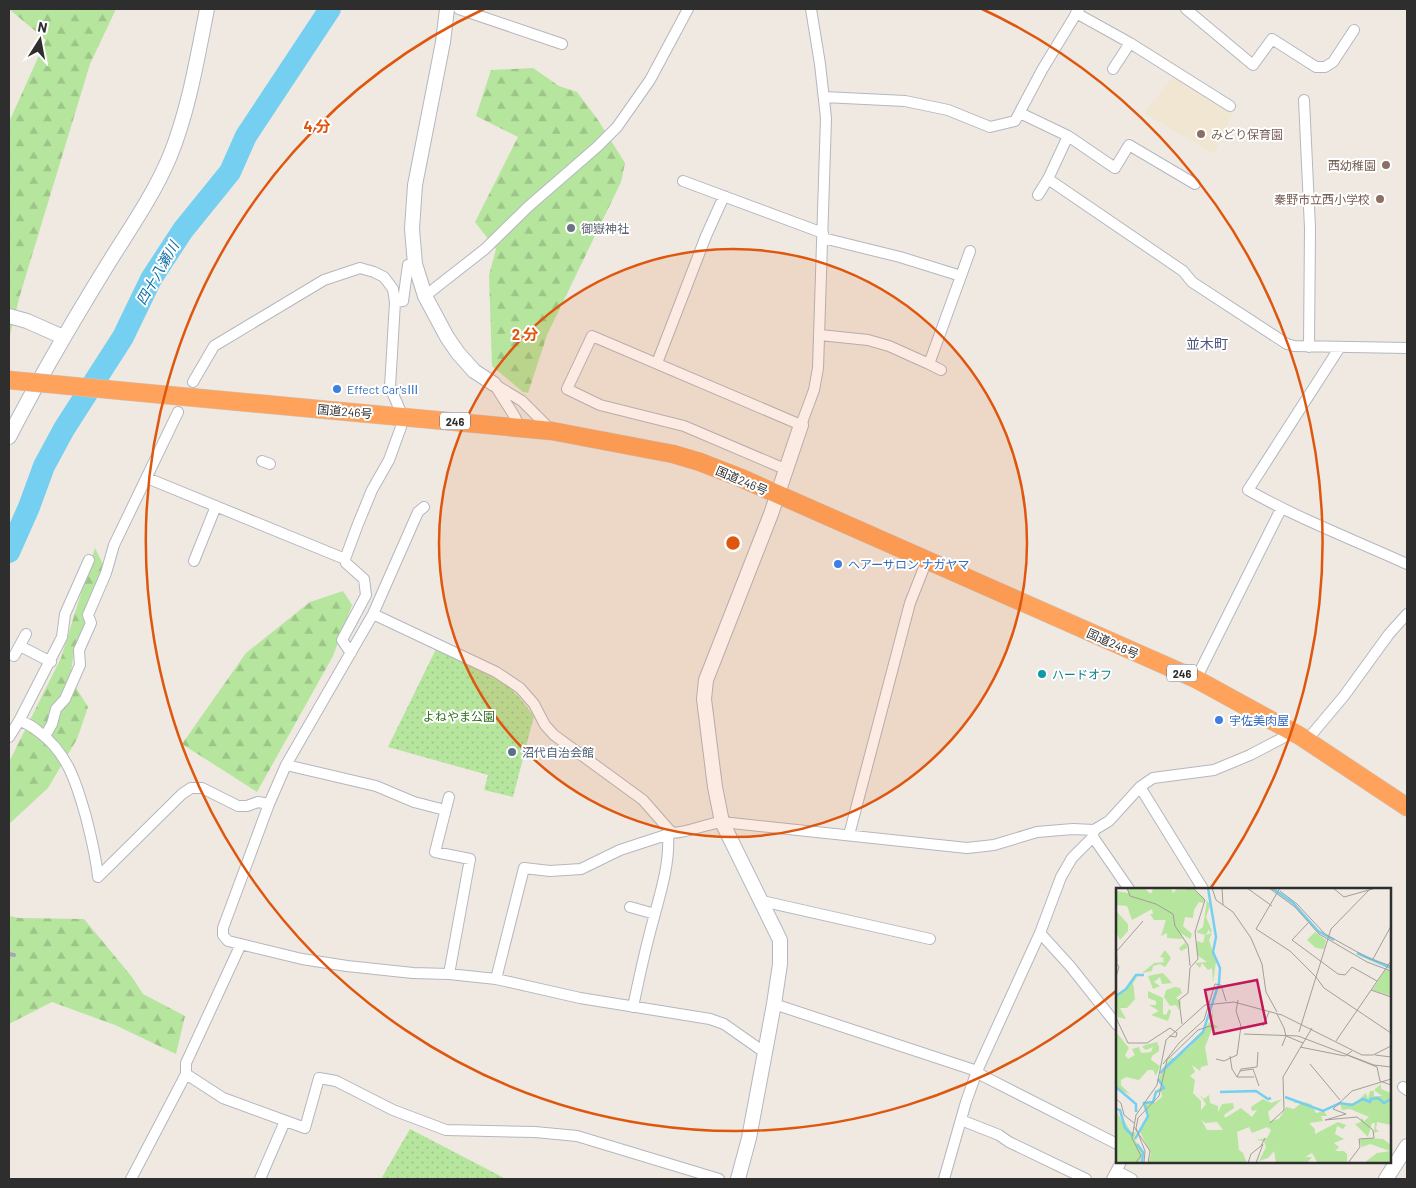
<svg xmlns="http://www.w3.org/2000/svg" width="1416" height="1188" font-family="Barlow,'Noto Sans JP',sans-serif">
  <style>
    .education { fill: #f0e6d1 }
    .forest { fill: url(#forest-firs) }
    .park { fill: url(#park-dots) }
    .lines { fill: none; stroke-linecap: round; stroke-linejoin: round }
    .river { stroke: #75cff0; stroke-width: 22 }
    .street-casing { stroke: #b4b7c1; stroke-width: 12 }
    .secondary-casing { stroke: #b4b7c1; stroke-width: 16 }
    .highway-casing { stroke: #c9c9c9; stroke-width: 19 }
    .street { stroke: #fff; stroke-width: 10 }
    .secondary { stroke: #fff; stroke-width: 14 }
    .highway { stroke: #ffa35c; stroke-width: 18 }
    .rail { stroke: #a3a6b8; stroke-width: 4 }
    .highway-bridge-casing { stroke: #c9c9c9; stroke-width: 19; stroke-linecap: butt }
    .highway-bridge { stroke: #ffa35c; stroke-width: 18 }
    .ring { fill: none; stroke: #df570e; stroke-width: 2.5 }
    .education-dot { fill: #8d6e63; stroke: #fff; stroke-width: 2 }
    .worship-dot { fill: #6b7280; stroke: #fff; stroke-width: 2 }
    .shop-dot { fill: #3f7fe0; stroke: #fff; stroke-width: 2 }
    .culture-dot { fill: #0f9aa8; stroke: #fff; stroke-width: 2 }
    .service-dot { fill: #5c6f8a; stroke: #fff; stroke-width: 2 }
    .labels { text-anchor: middle; dominant-baseline: central; stroke-width: 4; stroke-linejoin: round; paint-order: stroke }
    .shield { fill: #fff; stroke: #6d6d6d; stroke-width: 1 }
    .shield-label { font-size: 11px; font-weight: bold; fill: #2e2e2e }
    .education-label { font-size: 12px; fill: #785e54; stroke: #fff; text-anchor: end }
    .worship-label { font-size: 12px; fill: #5b616d; stroke: #fff; text-anchor: start }
    .shop-label { font-size: 12px; fill: #366cbe; stroke: #fff; text-anchor: start }
    .street-label { font-size: 12px; fill: #2e2e2e; stroke: #fff }
    .culture-label { font-size: 12px; fill: #0d838f; stroke: #fff; text-anchor: start }
    .park-label { font-size: 12px; fill: #2c6e1b; stroke: #fff }
    .service-label { font-size: 12px; fill: #4e5e75; stroke: #fff; text-anchor: start }
    .water-label { font-size: 14px; font-style: italic; fill: #0d6fa3; stroke: #fff }
    .neighbourhood-label { font-size: 14px; fill: #4d5680; stroke: #fff }
    .inset-river { fill: none; stroke: #75cff0; stroke-width: 2.5 }
    .inset-road { fill: none; stroke: #a29e99; stroke-width: 1 }
    .view { fill: #c2185b; fill-opacity: 0.15; stroke: #c2185b; stroke-width: 2.5 }
    .inset-edge { fill: none; stroke: #2e2e2e; stroke-width: 2.5 }
    .centre { fill: #df570e; stroke: #fff; stroke-width: 2.5 }
    .ring-label { font-size: 15px; text-anchor: middle; font-weight: bold; fill: #df570e; stroke: #fff; stroke-width: 4; stroke-linejoin: round; paint-order: stroke }
  </style>
  <defs>
    <pattern id="forest-firs" width="22" height="20" patternUnits="userSpaceOnUse" patternTransform="scale(1.25)"><rect width="22" height="20" fill="#b6e59e"/><path d="M5 1l3.5 6h-7zM16 11l3.5 6h-7z" fill="#9dc588"/></pattern>
    <pattern id="park-dots" width="8" height="8" patternUnits="userSpaceOnUse" patternTransform="scale(1.25)"><rect width="8" height="8" fill="#b6e59e"/><path d="M2 2h.1M6 6h.1" fill="none" stroke="#9dc588" stroke-width="1.8" stroke-linecap="round"/></pattern>
  </defs>
  <rect width="100%" height="100%" fill="#efe9e1"/>
  <path class="education" d="M1174,76L1233,112L1214,154L1144,113Z"/>
  <path class="forest" d="M9,9H116L90,64L20,295L9,339V122L46,40Z
    M533,68L559,86L577,92L598,120L625,163L621,182L547,335L528,393L523,392L492,366L489,275L496,249L475,222L518,137L476,116L491,70Z
    M95,548L105,568L74,652L70,678L88,707L77,739L48,788L9,824V762L61,658Z
    M343,591L352,605L333,656L257,792L182,744L246,653L310,602Z
    M9,916L19,918L84,919L132,977L143,994L185,1016L176,1054L115,1025L52,1002L9,1024Z"/>
  <path class="park" d="M436,649L506,684L519,697L534,716L513,797L484,790L488,775L388,747Z
    M410,1129L506,1179H381Z"/>
  <g class="lines">
    <path class="river" d="M9,552L29,507L44,466L64,429L123,337L151,279L183,230L230,172L246,136L330,9"/>
    <g class="street-casing">
      <path id="street" d="M459,9L562,44
        M1186,9L1253,65L1272,39L1316,67H1325L1333,62L1354,30
        M1076,13L1130,43L1230,106
        M1113,69L1130,43
        M824,97L905,101L948,110L990,127L1015,121L1042,70L1079,9
        M1304,100L1310,228L1309,347
        M1020,113L1068,136L1048,179L1038,195
        M1068,136L1115,168L1129,145L1195,184
        M1048,179L1183,271L1192,282L1287,344L1294,346L1407,348
        M683,181L823,233
        M961,276L970,251
        M425,296L485,249L529,206L597,147L617,127L650,80L688,9
        M395,302L403,301L408,265L415,264
        M820,335L868,340L889,346L929,364L961,276L900,257L823,238
        M1340,347L1248,490C1299,519 1354,540 1407,564
        M657,363L706,236L724,196
        M929,364L941,370
        M193,382L214,346L324,280L360,268L374,272L384,277L393,289L395,302L390,387L403,417L401,427L389,460L372,490L358,524L345,559
        M494,384L522,401L551,430
        M496,387L515,417L519,426
        M262,461L270,464
        M785,469L684,426L600,405L567,389L592,336L801,425L814,390L818,368L826,118L820,64L811,9
        M147,478L345,559L346,563L364,579L366,595L342,640L351,653
        M424,507L418,512L373,614L286,765L269,804L223,928V935L228,941L302,959L347,966L413,973L449,974L496,979L580,998L710,1019L724,1024L764,1052
        M194,561L216,506
        M373,614L496,672L520,688L534,704L545,725L554,735L643,800L672,833C690,832 705,824 722,822L967,848L994,845L1037,832L1073,829L1094,830L1109,821L1140,787L1153,778L1214,770L1250,755L1294,732
        M20,646L51,662
        M14,656L26,634
        M1196,679L1281,509
        M19,721C28,723 33,727 39,732C68,753 77,785 86,817C91,837 96,856 98,877
        M45,736L52,724L56,709L65,699L80,665L79,650L91,623L88,615L106,573L114,545L178,412
        M9,737L19,721L62,637L65,614L89,560
        M1307,740L1344,696L1389,634L1407,614
        M286,765L376,786L414,802L445,810
        M1140,787L1203,889
        M449,797L435,852L470,859L449,974
        M849,835L910,603L927,560
        M1093,837L1129,889
        M98,877L182,794L191,788H202L238,806H247L258,802L269,804
        M762,901L930,939
        M630,907L655,914
        M1040,933L1070,966L1117,1025
        M496,979L524,868L550,871L581,869L620,850L672,833
        M774,1004L977,1071L983,1076L1117,1144
        M633,1007C639,978 645,950 653,921C660,894 670,864 668,835
        M186,1074L223,1098L305,1128L319,1078L336,1081L393,1110L446,1130L535,1132L577,1136L719,1179
        M1403,1087L1407,1090
        M961,1120L999,1135L1009,1142L1086,1179
        M1117,1171L1132,1179
        M131,1179L186,1074V1063L241,944
        M260,1179L285,1121
        M944,1179L966,1102L977,1071L1040,933L1061,877L1072,858L1093,837L1094,830
        M1112,1179L1121,1162"/>
    </g>
    <g class="secondary-casing">
      <path id="secondary" d="M447,9L443,42L415,185L412,229L415,264L425,296L447,337L458,353L474,371L494,384
        M9,316L27,321L63,337
        M9,437C38,380 70,326 103,272C126,234 153,197 170,156C189,109 197,59 207,9
        M738,1179L749,1138L774,1004L780,964V940L722,822L715,787L704,699L706,680L771,514L801,425
        M1386,1179L1407,1146"/>
    </g>
    <g class="highway-casing">
      <path id="highway" d="M124,391L552,431L673,454L700,462L741,478L1196,679L1300,736L1407,807"/>
    </g>
    <use href="#street" class="street"/>
    <use href="#secondary" class="secondary"/>
    <use href="#highway" class="highway"/>
    <path class="rail" d="M9,954L14,955"/>
    <g class="highway-bridge-casing">
      <path id="highway-bridge" d="M9,380L124,391"/>
    </g>
    <use href="#highway-bridge" class="highway-bridge"/>
  </g>
  <circle cx="733" cy="543" r="294" fill="#df570e" fill-opacity=".12"/>
  <g class="ring">
    <circle cx="733" cy="543" r="294"/>
    <path d="M1116 991A589 589 0 1 1 484 9M982 9A589 589 0 0 1 1210 889"/>
  </g>
  <g class="education-dot">
    <circle cx="1201" cy="134" r="5"/>
    <circle cx="1386" cy="165" r="5"/>
    <circle cx="1380" cy="199" r="5"/>
  </g>
  <circle class="worship-dot" cx="571" cy="228" r="5"/>
  <g class="shop-dot">
    <circle cx="337" cy="389" r="5"/>
    <circle cx="838" cy="564" r="5"/>
    <circle cx="1219" cy="720" r="5"/>
  </g>
  <circle class="culture-dot" cx="1042" cy="674" r="5"/>
  <circle class="service-dot" cx="512" cy="752" r="5"/>
  <g class="labels">
    <g class="shield">
      <rect x="440" y="412.5" width="30" height="17" rx="4"/>
      <rect x="1167" y="664.5" width="30" height="17" rx="4"/>
    </g>
    <g class="shield-label">
      <text x="455" y="421">246</text>
      <text x="1182" y="673">246</text>
    </g>
    <g class="education-label">
      <text x="1211" y="134" text-anchor="start">みどり保育園</text>
      <text x="1376" y="165">西幼稚園</text>
      <text x="1370" y="199">秦野市立西小学校</text>
    </g>
    <g class="worship-label">
      <text x="581" y="228">御嶽神社</text>
    </g>
    <g class="shop-label">
      <text x="347" y="389">Effect Car'sⅢ</text>
      <text x="848" y="564">ヘアーサロン ナガヤマ</text>
      <text x="1229" y="720">宇佐美肉屋</text>
    </g>
    <g class="street-label">
      <text transform="translate(345 411) rotate(5)">国道246号</text>
      <text transform="translate(742 480) rotate(23)">国道246号</text>
      <text transform="translate(1113 643) rotate(24)">国道246号</text>
    </g>
    <g class="culture-label">
      <text x="1052" y="674">ハードオフ</text>
    </g>
    <g class="park-label">
      <text x="459" y="716">よねやま公園</text>
    </g>
    <g class="service-label">
      <text x="522" y="752">沼代自治会館</text>
    </g>
    <g class="water-label">
      <text transform="translate(157 273) rotate(-60)">四十八瀬川</text>
    </g>
    <g class="neighbourhood-label">
      <text x="1207" y="343">並木町</text>
    </g>
  </g>
  <g transform="translate(1116 888)">
    <rect width="275" height="275" fill="#efe9e1"/>
    <path d="M12,0H32L30,2L35,6L37,1L33,0H55L57,5L62,0L78,2L88,10V15L83,14L78,22L77,30L69,29L67,38L76,46L74,51L63,44L71,57V60L65,63L63,60L69,55L67,51L51,50V45L45,48L50,32H38L34,26H37L36,21L16,32L11,18L0,17V3L12,5ZM91,12L94,17L90,29L96,43L94,45L93,41L90,47L96,45L93,52L100,73L97,95L96,80L92,82L86,75L84,80L79,75L91,74L81,67V53L87,55L89,47L80,44L87,39ZM1,24L12,36V43L4,52L0,44ZM49,62L55,70L49,79L44,76L37,78L36,83L26,85L38,75L49,74L46,72L49,70L44,69ZM47,85L56,95L46,96L44,89L38,94L44,98L37,101L32,88ZM23,87L17,95L19,111L11,120H4L10,131L2,129L0,110ZM59,99L64,100L66,105L60,110L65,114L63,122L60,117L54,118L48,109L50,102ZM32,103L47,110V126L50,127L53,121L55,123L52,133L35,127L43,123L33,117H40V113L32,110ZM97,121V129L94,135L103,139L96,141L89,159L92,177L85,179L84,183L76,177L79,184L74,188L79,192L77,205L85,213V222L90,216L83,206L88,211L93,207L94,215L102,218V224L106,216L117,215L118,220L108,227L109,230L125,220L136,229L141,222L136,223L135,219L147,211L155,215L166,211L152,224L154,233L163,231L170,219L178,221L185,215H178L179,212L195,216L200,225L208,223L211,228H205L207,233L193,235L199,241V246L222,234L230,237L227,241L221,238L219,246L228,251L218,255L223,259L219,263H228L231,266V275L201,274L196,265L189,269H196L191,275H160L158,263L152,270L143,273L150,259L148,253L140,252L151,250L155,242L151,239L136,245L133,239L121,244L123,262L127,265L131,275H32L35,266L23,242L33,227L28,219L31,213L38,215L46,209L45,203L39,206L47,196L43,192L46,181L55,170H60L74,159L95,132ZM85,231L89,235L101,234L107,242H91ZM0,144L13,160L9,167L12,171L19,167L16,161L23,159L25,165L35,164L37,159L30,162L26,159L29,157L41,154L43,159V163L36,168L35,172L44,178L40,188L37,182H32L23,192L10,189L5,192V197L14,206L0,201ZM265,196V201L275,205V237L261,234L260,241L263,243L258,245L259,235H256L252,249L239,236L245,234V229L248,233L253,229L234,221L226,222L224,216L239,215L250,205L252,211L254,203H258V208H266L258,202ZM0,222L11,243L7,231L15,244H20L18,250L26,264L24,275H0ZM251,250L267,251L275,257V275H248L261,265L274,263L254,256L246,259L243,252Z" fill="#b6e59e" fill-rule="evenodd"/>
    <path d="M199,44L210,52L208,61L200,60L191,52ZM270,81L275,84V108L256,102Z" fill="#b6e59e"/>
    <path class="inset-river" d="M156,0L177,15L202,43L218,52M241,65L275,80M0,108L10,101L20,87H28M44,185L87,144L103,95L104,80L97,64L100,49L92,0M0,199L20,216V224M104,204L140,203L152,211L155,210M169,209L207,223L224,215L236,217L247,211L254,214L255,211L262,210L268,215L275,211M0,221L4,222L9,240L17,248M19,251L32,228L28,215L37,214L40,204L48,200L42,191M21,256L27,264L26,275"/>
    <path class="inset-road" d="M11,0L14,8L40,16L57,26L59,38L72,57L74,78M96,0L100,12L117,24L135,50L146,76L150,104L161,124M106,0L107,17M131,0L156,18M153,0L179,19L203,46L251,74L275,83M164,0L140,41L174,63L200,89L183,144M217,0L228,9L260,0M255,0L215,41L200,89L208,100L275,145M164,3L181,16L209,46L252,70L275,78M192,35L176,52L222,86L229,87L236,79L261,93M0,52L1,74M0,64L27,33M257,71L275,38M0,74L3,79L0,89M255,102L275,109M161,126L168,140M0,130L12,155H31L54,140L61,145L60,149L53,148M66,136L63,112L72,105L74,80L82,71L79,44L89,12L78,1H70M147,138L153,124M128,146L182,148L258,177L275,179M170,148L187,155M220,153L275,73M166,158L170,148L168,140M184,159L229,168L236,163M231,167L261,179L264,193L275,197M259,167L275,169M114,168L116,181L121,189M100,171L108,173L121,167L125,138L120,123L122,112M47,176L63,155L88,132L99,96L105,97L110,113M194,176L224,212M124,183L137,181L143,198M121,189L125,181L141,179L142,164M121,189H138M0,211L5,215L8,227L18,235M154,235L168,222L167,189L196,140M18,239L34,263L32,275M19,275L25,268L16,250L20,227L41,197L50,152L89,117L118,114L166,127L246,167H257L275,158M28,275L29,263L20,240L22,230L43,208L51,172L82,142L97,137M132,275L135,266L145,258L149,250M140,275L147,256M232,275L244,259L243,251L258,250L257,242L241,229L209,232L230,226L217,221L236,203L275,191"/>
    <path class="view" d="M141,92L150,135L98,146L89,102Z"/>
    <rect width="275" height="275" class="inset-edge"/>
  </g>
  <circle cx="733" cy="543" r="8" class="centre"/>
  <g class="ring-label">
    <text x="317" y="132">4 分</text>
    <text x="525" y="340">2 分</text>
  </g>
  <rect width="1416" height="1188" fill="none" stroke="#2e2e2e" stroke-width="20"/>
  <g transform="translate(40 40) rotate(11)" stroke="#ffffff" stroke-width="4" paint-order="stroke">
  <path d="M0-4L9 19L0 12L-9 19Z" fill="#2e2e2e"/>
  <text y="-8" font-size="14" font-weight="bold" text-anchor="middle" fill="#2e2e2e">N</text>
  </g>
</svg>
